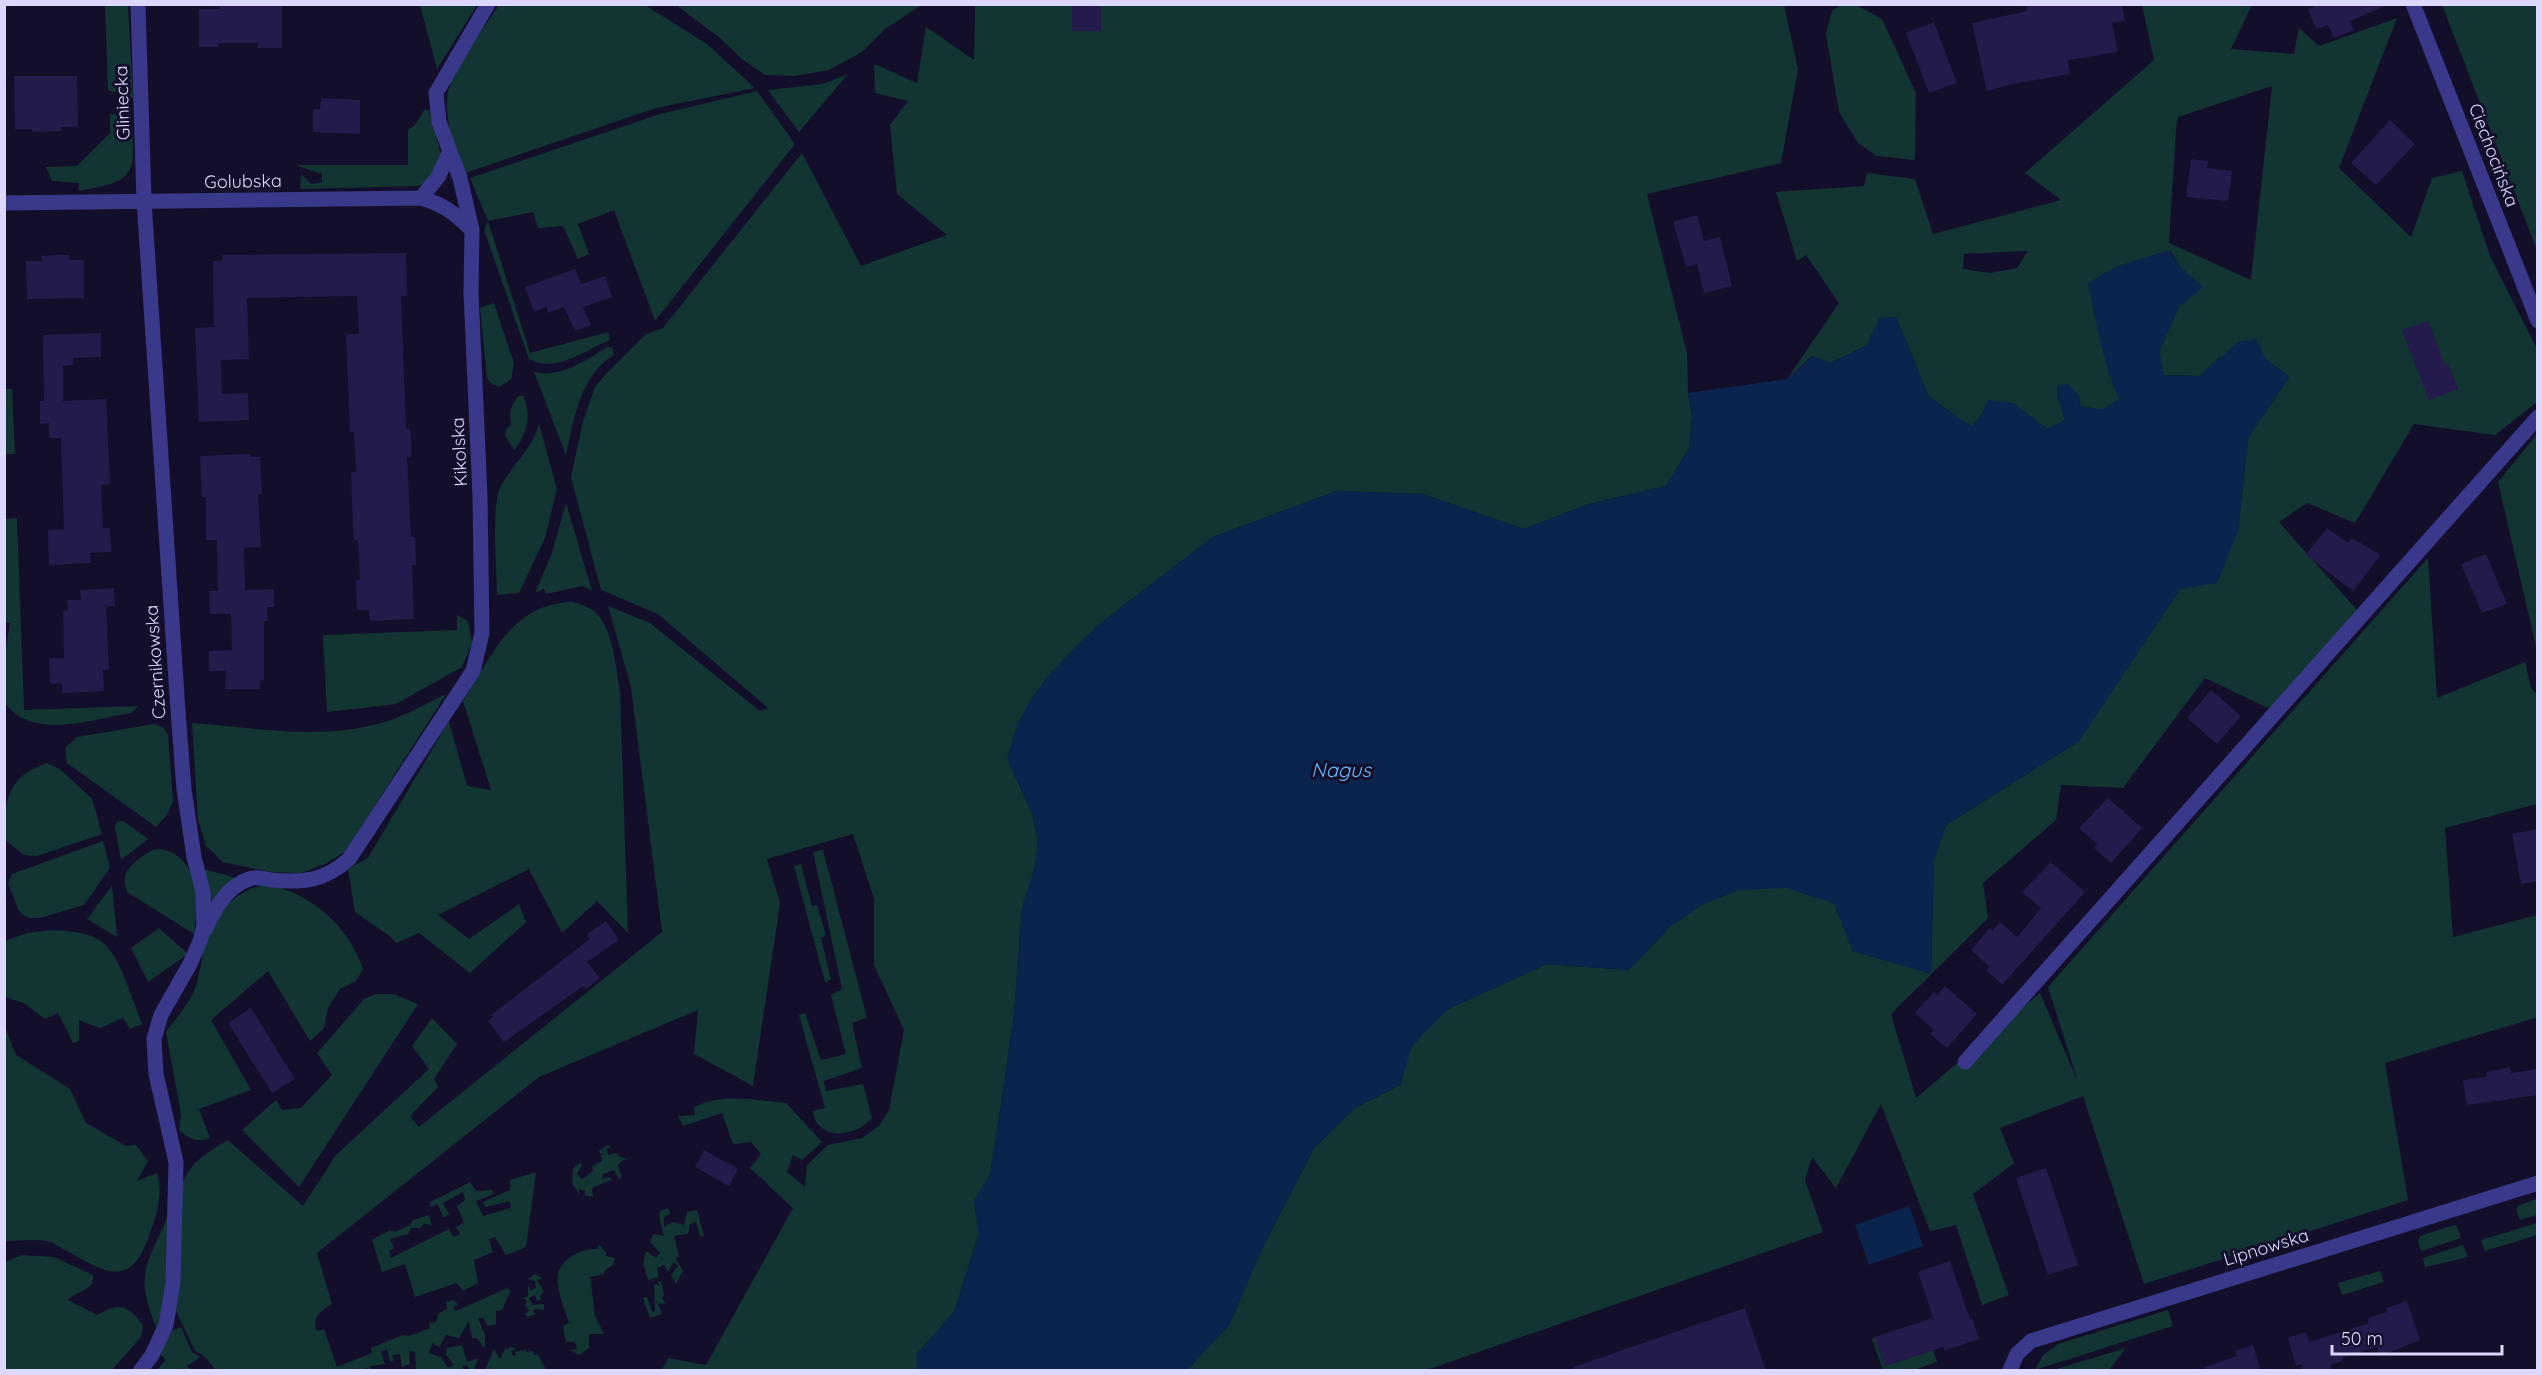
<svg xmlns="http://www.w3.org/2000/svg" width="2542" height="1375" font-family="Quicksand,sans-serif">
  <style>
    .green { fill: #123433; fill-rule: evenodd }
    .water { fill: #0a244e }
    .building { fill: #241a4c }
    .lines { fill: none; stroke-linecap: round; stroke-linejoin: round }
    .minor { stroke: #3a388b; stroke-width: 15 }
    .labels { text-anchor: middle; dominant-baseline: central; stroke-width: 6; stroke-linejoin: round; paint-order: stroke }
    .street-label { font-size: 18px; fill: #dcd8ff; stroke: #130f2a }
    .water-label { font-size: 20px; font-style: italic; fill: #66baff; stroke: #130f2a }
  </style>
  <rect width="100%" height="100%" fill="#130f2a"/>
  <path class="green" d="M918,4L920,6L885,29L862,52L829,70L794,76L765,75L743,60L720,38L676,5Z
    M1842,4L1856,5L1882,19L1916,93L1915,160L1877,156L1858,143L1839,112L1826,34L1832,11Z
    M105,5H128L133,98L108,90Z
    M420,5H477L437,69Z
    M499,5H645L707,44L755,88L656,108L465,173C455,148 443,119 448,92C454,66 484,28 499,5Z
    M975,5H1784L1798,69L1781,163L1647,194L1687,353L1688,393L1692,417L1689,448L1666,486L1589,504L1524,529L1422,494L1337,491L1213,537L1097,626L1051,673L1031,699L1007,759L1032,813L1038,841L1035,867L1022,908L1014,1014L1001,1105L990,1175L974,1201L979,1234L954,1312L917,1354L918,1370H662L668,1358L706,1365L793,1208L750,1168L761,1154L751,1142L733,1144L722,1113L683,1126L678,1116L695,1115L694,1107C725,1093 753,1100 786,1103L822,1142L802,1160L793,1155L787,1172L805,1187L807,1165L828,1145L862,1138L879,1126L889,1110L904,1030L874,965V899L853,834L767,859L780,903L753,1086L694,1054L698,1010L539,1077L317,1253L332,1304C321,1311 311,1317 317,1331L324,1329L337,1367L372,1353L371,1348L403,1335L409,1336L430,1328L429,1323L436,1322L439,1313L447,1309L446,1302L454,1300L458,1305L453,1307L456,1311L512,1286L507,1289L511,1290L502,1310L496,1311V1324L488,1326L483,1318H478L485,1335V1349L477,1338H472L469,1321L459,1338L446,1335L439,1347L432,1343L429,1353L441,1357L448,1368L454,1365L446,1355L447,1348L462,1345L467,1362L478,1358L474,1370H470L466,1365L462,1366L464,1370H416L415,1352L409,1351L410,1364L402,1367L400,1354L392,1355L394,1360L390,1362L387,1349L381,1352L385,1364L370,1366L371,1370L366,1368L363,1370H216L203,1355L195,1351L175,1309L181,1188C188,1163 207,1153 228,1140L303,1206L336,1155L429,1069L412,1046L432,1018L457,1044L434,1079L438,1087L410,1116L419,1127L662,932L631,687L608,606L650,623L760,711L768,708L658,614L601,590L571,477L583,421L595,387L604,376L646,334L663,328L802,153L861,266L947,235L897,194L890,125L908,101L875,93L874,64L917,83L926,27L974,60Z
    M2142,5H2252L2231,49L2294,54L2299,28L2319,46L2397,18L2339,168L2411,237L2432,178L2462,171L2490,256L2537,349V402L2495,435L2414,424L2355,523L2307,503L2279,522L2357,610L2270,709L2205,678L2123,788L2061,785L2056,820L1983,883L1988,918L1891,1014L1916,1098L2040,993L2078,1082L2048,987L2428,558L2437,698L2525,662L2531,688L2537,695V804L2445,828L2453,937L2537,915L2538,1017L2385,1063L2408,1200L2144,1284L2083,1096L2000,1128L2014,1163L1973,1194L2009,1295L1982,1305L1956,1225L1930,1231L1881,1104L1836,1188L1812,1157L1805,1180L1823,1232L1427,1370H1187L1229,1325L1262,1249L1314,1148L1355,1108L1400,1085L1411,1046L1448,1009L1547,964L1628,970L1671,926L1703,904L1738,890L1786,887L1834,903L1853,951L1931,973L1934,859L1946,825L2079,741L2180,589L2238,531L2248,438L2289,377L2266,359L2220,357L2199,376L2163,375L2159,351L2179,307L2202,287L2181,268L2170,250L2112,382L2120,399L2102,410L2080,406L2079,396L2058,386L2057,394L2065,420L2047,429L2013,403L1982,414L1972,427L1929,397L1896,317L1880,318L1866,346L1830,363L1812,356L1787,379L1839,303L1806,255L1797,261L1776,192L1864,186L1867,173L1915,179L1933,234L2061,200L2025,173L2154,60ZM2272,86L2251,280L2169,243L2176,129L2178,117ZM2028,251L2017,268L1990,273L1963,269L1964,254Z
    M2442,5H2537V250Z
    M848,74L799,132L768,90L823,84Z
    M757,91L795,144L655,321L614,210L578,224L589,254L578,259L563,226L538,228L533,212L488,221L530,353L608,332L610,340C584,350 557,374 529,359L484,230L488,221L470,178L660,114Z
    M424,110H429L441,155L427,183L418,186L300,189L301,174L311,184L322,182V174L295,165H408V130L415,125Z
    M110,114L131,115C135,170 140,182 79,191V183L52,181L46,167L77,166L110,133Z
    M494,303L514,363L511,379L499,387L490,383L487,377L480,308Z
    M608,347H612L614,355C580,375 574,419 566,455L534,372C563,378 583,361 608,347Z
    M5,389H12L15,454H5Z
    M519,396H523C532,413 527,436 514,450L505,435L506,430L511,424C509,412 511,404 519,396Z
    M539,424L557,489L545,538L519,593L497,595C497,571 491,508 500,488C512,463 530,454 539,424Z
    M2537,434V651L2498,482Z
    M566,503L592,591L582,586L546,594L544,589L535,593L552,553Z
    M17,518L24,710L139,706L131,713C93,719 32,741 5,703L4,661L10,623L4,622L5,519Z
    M572,602C581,604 591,607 597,614C614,633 616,668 620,692L628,933L597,901L562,933L529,869L438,915L469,939L519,904L526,922L470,973L419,933L396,943L391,937L355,912L348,869L368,858L449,721L467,786L491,790L463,701C492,656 511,604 572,602Z
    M457,615L468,621L472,643L462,667L396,704L327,712L323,635L457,630Z
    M446,694L346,851L325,864L301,873L271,872L223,862L206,846L198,820L192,723C249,727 312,739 369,726C396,721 422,706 446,694Z
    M154,724L163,727L168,735L173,801L167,815L156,827L67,763L65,748L77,737Z
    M47,763L60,769L92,799L102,834L37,856L24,855L5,840C4,802 6,777 47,763Z
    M123,821L148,839L121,860L115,827L117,822Z
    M103,841L110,868L84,905L40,918H29L22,914L18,909L8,883L12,874Z
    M156,849C180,848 196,874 198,895C198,908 195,922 194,934L127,892C126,888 124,882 125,878C126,866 146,852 156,849Z
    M823,850L867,1018L852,1023L862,1068L824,1081L826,1091L863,1084L872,1118C856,1137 817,1142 813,1111L825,1108L799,1015L805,1013L821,1060L846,1054L831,995L842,989L813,852Z
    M801,864L812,906L817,905L826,935L821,938L831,980L825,982L794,866Z
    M204,869L236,878L218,893L209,906Z
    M266,885C310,891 349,927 363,969L356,981L340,989L328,1008L324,1028L310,1041L268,971L211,1020L251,1090L199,1109L210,1138C196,1143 190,1139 179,1130L181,1115L166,1032C175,1019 189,1004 195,989C201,971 202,952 208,934C218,909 240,888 266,885Z
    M112,886L117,937L87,919Z
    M159,928L188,954L148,982L131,948Z
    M53,930C68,931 84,932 98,939C119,950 133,1002 142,1024L130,1029L123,1018L100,1028L79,1020V1041L73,1043L58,1013L45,1019L24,1003L5,997V941L27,933Z
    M376,994H394L418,1004L299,1187L242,1130L276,1100L282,1110L301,1108L332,1075L317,1053L364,999Z
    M5,1027L16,1055L70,1089L86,1123L126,1146L136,1145L148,1161L137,1181L157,1173C163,1196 157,1214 149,1236C130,1290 105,1272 67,1251C62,1249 56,1244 51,1242C37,1239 19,1241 5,1241Z
    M607,1145L612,1147L607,1149L608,1155L616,1153L620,1157L629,1159L623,1160L618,1166L622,1177L619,1179L614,1170L603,1174L602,1179L610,1177L611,1180L592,1188L593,1197L585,1195V1191L579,1189L580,1195L572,1183L573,1168L581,1162L582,1165L577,1174L582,1179L593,1171L592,1166L602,1161L601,1155L605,1153L600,1154L599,1151Z
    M536,1172L526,1247L506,1255L495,1237L489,1239L493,1252L474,1260L478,1283L463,1291L457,1283L415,1297L405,1264L382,1272L372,1240L390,1230L395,1232L410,1225L413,1220L429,1215L432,1225L424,1224L420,1228H411L408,1234L390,1239L394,1248L389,1251L391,1258L449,1229L453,1237L460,1234L456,1227L464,1223L457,1206L465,1200L463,1192L443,1203L449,1214L443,1218L438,1204L431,1207L430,1202L470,1182L476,1191L492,1190L494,1194L476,1201L483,1216L511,1208L510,1201L485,1207L483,1202L510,1190V1180Z
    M2537,1199V1215L2520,1220L2516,1209L2519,1205Z
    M668,1208L670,1214L664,1217V1227L673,1222L684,1225L687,1212L697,1210L704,1236H700L696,1222L690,1224L688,1234L674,1236L679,1257L675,1258L683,1271L676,1284L671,1275L678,1266L674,1262L668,1272L664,1265L657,1268L659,1277L648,1280L643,1263L646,1251L656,1258L660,1253L650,1242L653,1234L664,1236L659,1217L660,1211Z
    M170,1211L168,1292L158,1331C132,1272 148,1265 170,1211Z
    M2537,1223V1235L2485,1251L2481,1240Z
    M2454,1225L2457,1227L2461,1238L2421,1251L2418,1241L2420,1236Z
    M599,1245L606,1252V1256L615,1258L613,1265L605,1270L604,1274L590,1277L595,1316L604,1334H589V1348L579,1355L570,1350L577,1349L575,1342H566L563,1326L569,1323C565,1311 560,1298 558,1286C553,1263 578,1248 597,1249Z
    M2463,1245L2468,1257L2425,1267L2423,1258Z
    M21,1255L54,1257L93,1275C95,1291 77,1291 68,1300L97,1315C120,1302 129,1305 143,1326L141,1337L112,1370H5V1262Z
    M2380,1271L2384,1282L2342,1295L2338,1283Z
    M535,1274L543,1278L537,1280L544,1292L540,1295L541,1300L537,1301L535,1295L529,1298L533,1305L544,1304V1310L535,1309L533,1312L536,1314L528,1317L525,1314L529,1311L525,1305L527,1302L525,1299H520L528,1296V1285L530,1290L536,1288L535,1281L528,1279Z
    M661,1281L664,1295L662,1297L665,1304L658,1303L662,1314L650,1318L643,1298L647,1297L652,1312L655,1311L654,1285L657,1284L660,1287L658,1282Z
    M2168,1310L2173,1326L2035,1370L2043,1355L2058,1344Z
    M181,1327L192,1352L200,1357L187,1366L191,1370H157L166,1360L160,1354L170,1331Z
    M1875,1337L1885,1366L1933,1350L1937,1362L1913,1370H1883L1872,1339Z
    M514,1347L515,1350L511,1351L513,1356L516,1355L515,1352L526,1350L527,1352L533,1351L534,1355L538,1354L546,1370H485L494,1349L500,1359L505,1349Z
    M2126,1348L2109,1370H2053Z"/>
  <path class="water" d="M2169,250L2181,268L2203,287L2179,307L2159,351L2164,375L2199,376L2238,342L2256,339L2266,359L2289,377L2248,438L2238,531L2217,583L2180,589L2079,741L1946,825L1934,859L1931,974L1853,951L1834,903L1786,888L1738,890L1703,904L1671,926L1628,970L1547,964L1448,1009L1412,1046L1400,1085L1355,1108L1314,1148L1262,1249L1229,1325L1187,1370H918L917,1354L954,1312L979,1234L974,1201L990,1175L1001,1105L1014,1014L1022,908L1035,867L1038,841L1032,813L1007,759L1018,723L1031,699L1051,673L1097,626L1213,537L1337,491L1422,494L1524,529L1589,504L1666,486L1689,448L1692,417L1688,393L1787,379L1813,356L1830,363L1866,346L1880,318L1896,317L1929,397L1972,427L1982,414L1988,400L2013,403L2047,429L2065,420L2057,394L2058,386L2069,384L2079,396L2080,406L2102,410L2119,399C2103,362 2096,323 2088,283L2115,267Z
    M1909,1206L1923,1246L1869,1265L1855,1225Z"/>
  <path class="building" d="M259,4H282V48H258V43H218V47H199V9H220V6Z
    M2026,4H2122L2125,21L2112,23L2118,52L2068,60L2070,74L2013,84L1987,91L1972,23L2027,11Z
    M2320,4H2387V5L2350,21L2354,30L2334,38L2328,25L2316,29L2308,9Z
    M1072,5H1101V31H1072Z
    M1934,22L1957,83L1929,93L1906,33Z
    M14,76H77L78,127H62L61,131L32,132V129H15Z
    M321,98L360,100V134L313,132V109H320Z
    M2390,120L2415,144L2376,185L2351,163Z
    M2191,159L2208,161L2207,168L2232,171L2228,201L2186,197Z
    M1697,215L1704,241L1720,237L1732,286L1704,293L1697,264L1686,267L1673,222Z
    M406,253L407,296H401L406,429H410L411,437V457H407L411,537H415L416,565H412L414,619L370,621L369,610H357L356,580H360L358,540H354L352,503L351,472H356L354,432H350L346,334H359L357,296L247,298L249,359L221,360L222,394L248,393L249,420L199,422L195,328L214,327L213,261H222V255Z
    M56,255H69V260H84V298L27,299L26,261H42V256Z
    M575,269L581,284L605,276L612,297L583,307L591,325L575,331L564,307L548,313L546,307L534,312L525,287Z
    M2428,321L2445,366L2448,364L2458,389L2429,400L2402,330Z
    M101,333V357L73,358V365L63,366V401L106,399L110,484L101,485L103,528H110L111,552L90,553L91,563L49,565L48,530L64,529L61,438H49V423L40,424V401H44L43,335Z
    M250,454L251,457H260L262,494H258L261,547L244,548L245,590L274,589V607H267L268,621H264V680L260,681V689H225L226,671H209V651L232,650L231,614H210L209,591H218L217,540H206V497H202L200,456Z
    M2327,528L2348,543L2352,538L2381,555L2353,591L2306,555Z
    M2486,554L2507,604L2482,613L2461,564Z
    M114,588L115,606H106L109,670H103L104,691L62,693V683L50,684L49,658H64L63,611L68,610L67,600H81L80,590Z
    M2211,690L2241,716L2217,744L2187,718Z
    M2108,798L2142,828L2111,863L2094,848L2097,844L2079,828Z
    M2538,829V881L2521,884L2512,834Z
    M2051,862L2085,892L2002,985L1986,970L1989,966L1971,950L1990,928L1992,931L2000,922L2017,937L2041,908L2022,892Z
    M606,921L619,940L587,962L600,978L586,989L583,986L504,1042L488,1021L493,1017L491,1015L590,939L587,934Z
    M1945,986L1977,1014L1947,1048L1930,1034L1934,1030L1915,1013L1934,992L1937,995Z
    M251,1008L295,1079L272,1093L228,1023Z
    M2510,1067L2511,1073L2538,1069V1095L2467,1105L2463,1080L2487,1077L2486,1072Z
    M704,1150L738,1169L729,1186L695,1167Z
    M2046,1168L2078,1265L2048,1275L2016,1178Z
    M1950,1261L1970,1319L1972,1318L1979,1339L1944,1351L1943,1347L1885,1366L1875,1337L1933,1318L1918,1272Z
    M2407,1301L2420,1340L2380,1356L2377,1347L2342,1358L2343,1361L2330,1365L2332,1371H2303L2301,1364L2296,1366L2288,1338L2306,1332L2309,1342L2369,1323L2368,1318L2387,1312L2386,1308Z
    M1745,1308L1766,1371H1573V1367Z
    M2253,1345L2261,1371H2204V1367L2237,1356L2235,1351Z"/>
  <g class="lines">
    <path class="minor" d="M138,4L144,201L178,711L184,789L194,857L203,892L204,925L200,941L190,964L161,1015L154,1039L156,1074L176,1162L173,1283L166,1325L152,1355L141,1370
      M2413,4L2538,321
      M421,198L438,177L450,151
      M4,203L421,198C445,205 454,213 472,230
      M205,930C214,910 227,886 249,879C255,876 265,879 272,880C303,883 325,881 349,859L473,671L482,633L480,497L471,292L472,230L460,178L439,122L436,93L488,4
      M1965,1062L2538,417
      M2010,1370L2017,1354L2031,1341L2538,1183"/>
  </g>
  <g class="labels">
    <g class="street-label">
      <text transform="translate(122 103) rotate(-92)">Gliniecka</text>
      <text transform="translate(2494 155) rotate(69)">Ciechocińska</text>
      <text transform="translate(243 181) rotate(-1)">Golubska</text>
      <text transform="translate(459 452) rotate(-93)">Kikolska</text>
      <text transform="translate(155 662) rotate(-94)">Czernikowska</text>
      <text transform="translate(2266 1247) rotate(-17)">Lipnowska</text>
    </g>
    <g class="water-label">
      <text x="1341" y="769">Nagus</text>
    </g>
  </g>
  <rect width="2542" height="1375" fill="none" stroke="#dcd8ff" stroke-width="12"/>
  <path d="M2332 1345v9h170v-9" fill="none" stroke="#dcd8ff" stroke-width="3"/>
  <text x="2341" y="1345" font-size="18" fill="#dcd8ff" stroke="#130f2a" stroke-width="4.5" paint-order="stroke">50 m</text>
</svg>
